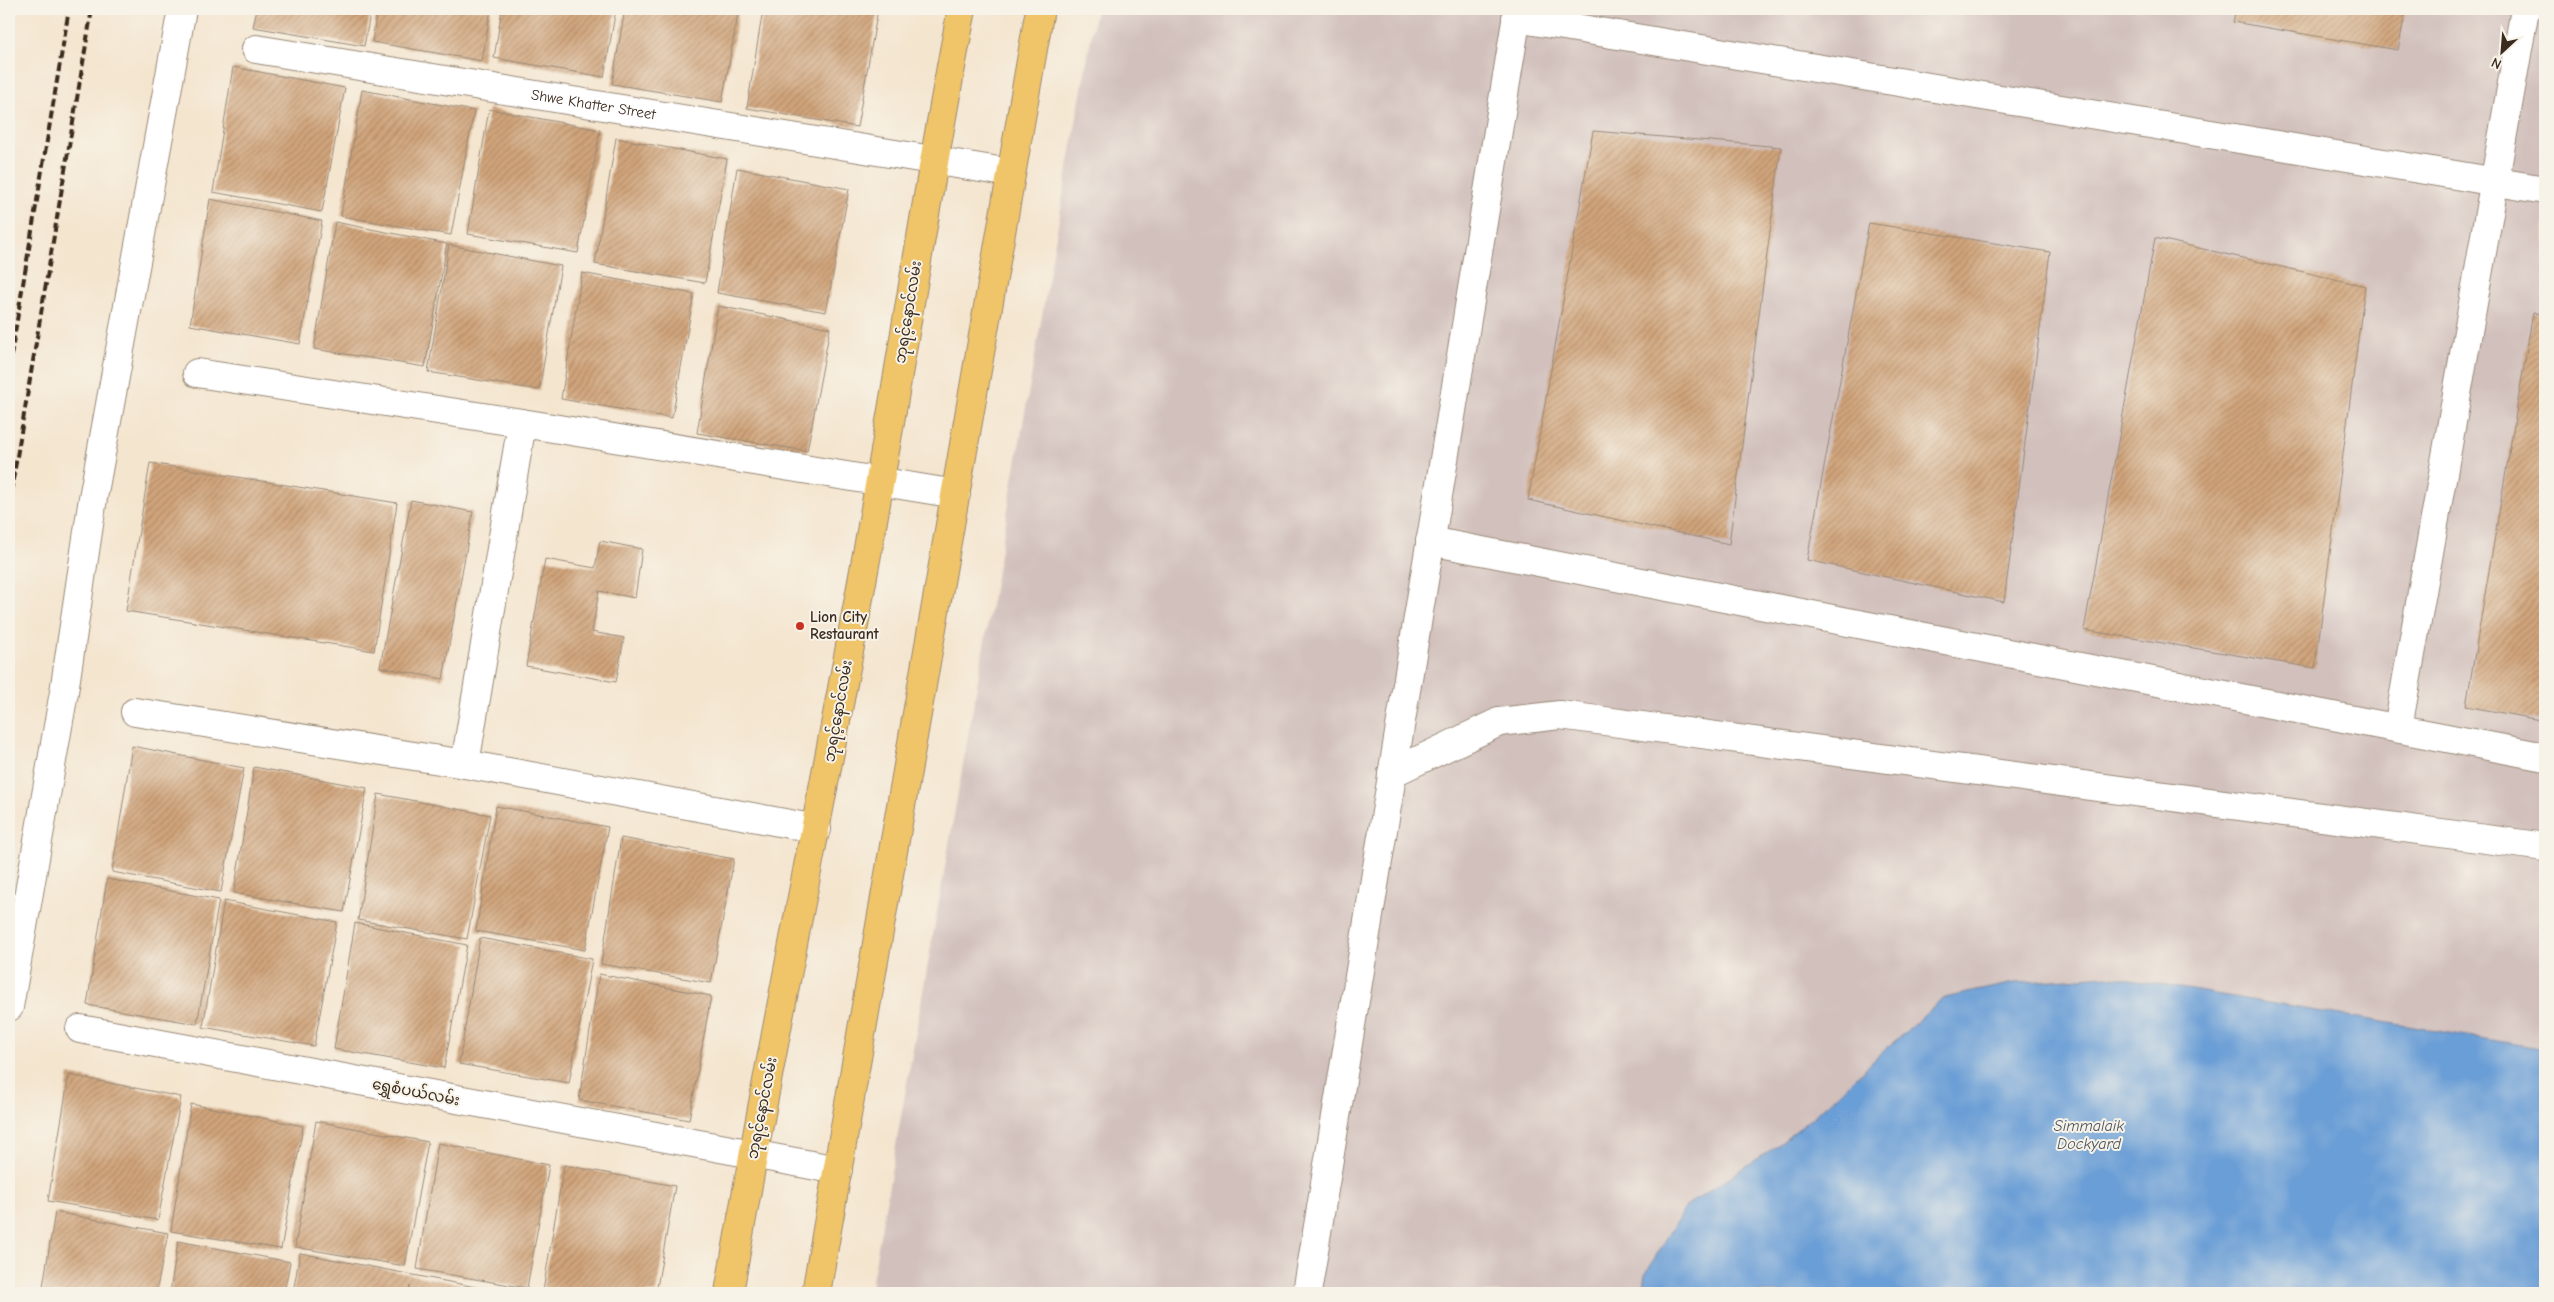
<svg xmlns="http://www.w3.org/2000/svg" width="2554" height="1302" font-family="'Comic Neue','Noto Sans Myanmar',sans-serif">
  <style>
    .industrial { fill: #d1c0bc }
    .water { fill: #6a9ed6; stroke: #52647a }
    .building { fill: url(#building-hatch) }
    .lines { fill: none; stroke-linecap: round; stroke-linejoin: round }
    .minor-casing { stroke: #988876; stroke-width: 30 }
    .major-casing { stroke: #988876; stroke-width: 30 }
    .minor { stroke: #fff; stroke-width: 28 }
    .major { stroke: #f0c469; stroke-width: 28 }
    .rail { stroke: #3b2a1e; stroke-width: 4; stroke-dasharray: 8 4; stroke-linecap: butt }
    .poi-dot { fill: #c8321e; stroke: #f7f3e8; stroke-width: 2 }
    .labels { text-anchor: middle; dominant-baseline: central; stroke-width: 4; stroke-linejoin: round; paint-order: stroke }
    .street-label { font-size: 15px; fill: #3b2a1e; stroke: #f7f3e8 }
    .poi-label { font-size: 15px; font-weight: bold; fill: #3b2a1e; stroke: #f7f3e8; text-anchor: start }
    .water-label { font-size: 16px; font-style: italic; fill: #4b535e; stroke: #f7f3e8 }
  </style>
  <defs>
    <pattern id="building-hatch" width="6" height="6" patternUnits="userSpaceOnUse" patternTransform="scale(1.25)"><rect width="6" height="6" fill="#d1a57c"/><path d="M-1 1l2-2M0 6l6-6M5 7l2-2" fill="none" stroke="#ab8765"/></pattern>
  </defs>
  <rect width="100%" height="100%" fill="#f7f3e8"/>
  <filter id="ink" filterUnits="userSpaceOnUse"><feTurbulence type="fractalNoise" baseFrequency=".02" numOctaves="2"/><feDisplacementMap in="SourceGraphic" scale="10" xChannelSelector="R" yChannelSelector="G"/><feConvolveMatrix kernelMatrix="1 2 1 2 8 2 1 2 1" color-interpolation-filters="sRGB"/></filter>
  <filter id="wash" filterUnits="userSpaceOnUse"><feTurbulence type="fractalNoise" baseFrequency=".0096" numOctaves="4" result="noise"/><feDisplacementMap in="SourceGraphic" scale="20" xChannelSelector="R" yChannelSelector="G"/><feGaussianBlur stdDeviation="1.12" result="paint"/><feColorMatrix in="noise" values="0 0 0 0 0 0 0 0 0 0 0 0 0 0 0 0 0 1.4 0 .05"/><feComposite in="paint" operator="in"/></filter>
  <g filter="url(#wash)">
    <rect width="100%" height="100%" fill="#f4e5cf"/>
    <path class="industrial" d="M1096,9H2545V1293H870Z"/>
    <path class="water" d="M2107,976L2545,1049V1293H1642L1645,1274L1687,1205L1777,1146L1818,1113L1887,1048L1944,998L2014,983Z"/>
    <g id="blocks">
      <path class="building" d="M257,9H371L364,46L253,27Z
        M377,9H491L482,61L372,42Z
        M502,9H616L604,77L494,58Z
        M625,9H739L722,102L612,84Z
        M763,9H878L857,127L747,108Z
        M2236,9H2406L2398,50L2233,22Z
        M233,67L345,88L322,212L213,192Z
        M362,90L474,111L451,235L341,216Z
        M489,109L600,130L578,253L468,234Z
        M1593,131L1781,147L1729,544L1528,500Z
        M616,138L727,159L705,283L595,264Z
        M737,168L849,189L826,312L717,293Z
        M210,199L322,221L300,344L190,325Z
        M335,222L447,244L425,367L314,349Z
        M1869,223L2050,252L2004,602L1807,560Z
        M2155,238L2365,286L2315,668L2084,630Z
        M449,245L561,266L539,390L428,372Z
        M582,273L694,294L672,418L561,399Z
        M718,306L830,328L807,451L697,433Z
        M2533,313L2545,314V721L2466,706Z
        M150,463L397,503L374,651L126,611Z
        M411,500L473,512L443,679L380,667Z
        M600,541L642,549L635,598L599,591L592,632L624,638L616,682L526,666L545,559L595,568Z
        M132,746L244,768L221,892L112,872Z
        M254,767L367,788L344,912L234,893Z
        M378,794L490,815L467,939L358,920Z
        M496,806L608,827L585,950L476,931Z
        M621,838L734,859L711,983L601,964Z
        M107,879L219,900L197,1024L87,1005Z
        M224,901L337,922L314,1046L203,1027Z
        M355,923L467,945L444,1068L334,1049Z
        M480,938L592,959L569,1083L459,1064Z
        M599,974L711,996L689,1120L579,1100Z
        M69,1075L181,1097L158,1220L48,1201Z
        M191,1104L303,1126L281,1249L171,1231Z
        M316,1121L428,1142L405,1266L295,1247Z
        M438,1143L549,1165L527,1288L417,1269Z
        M564,1165L675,1186L656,1293H557L543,1291Z
        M55,1212L168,1233L156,1293H42Z
        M178,1241L290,1262L284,1293H170Z
        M300,1253L501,1292L500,1293H409L410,1286L409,1293H293Z"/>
    </g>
  </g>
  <g filter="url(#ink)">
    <use href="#blocks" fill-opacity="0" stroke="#988876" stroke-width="1"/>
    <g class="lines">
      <g class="minor-casing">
        <g id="minor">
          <path d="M1516,18L2545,190"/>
          <path id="s1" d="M256,49L1011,173"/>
          <path d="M197,373L522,423L956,494"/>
          <path d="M1430,541L2545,757"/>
          <path d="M135,712L465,764L817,829"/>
          <path d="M2398,728L2525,9"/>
          <path d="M465,764L522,423"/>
          <path d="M1392,773L1499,722L1560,715L2545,847"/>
          <path d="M9,1007L64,692L93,498L182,9"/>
          <path d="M80,1029L838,1170"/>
          <path d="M1307,1293L1518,9"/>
        </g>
      </g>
      <g class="major-casing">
        <path id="major" d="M729,1293C770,1050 821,808 865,565C899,379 926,193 962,9
          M816,1293L1040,9"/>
      </g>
      <use href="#minor" class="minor"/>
      <use href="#major" class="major"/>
      <path class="rail" d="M9,368L69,9
        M9,504L92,9"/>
    </g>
  </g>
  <circle class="poi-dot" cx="800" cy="626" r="5"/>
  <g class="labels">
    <g class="street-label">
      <text stroke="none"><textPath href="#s1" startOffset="342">Shwe Khatter Street</textPath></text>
      <text transform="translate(908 312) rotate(-81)">ဘုရင့်နောင်လမ်း</text>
      <text transform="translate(838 711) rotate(-80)">ဘုရင့်နောင်လမ်း</text>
      <text transform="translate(416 1092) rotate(11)">ရွှေစံပယ်လမ်း</text>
      <text transform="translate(762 1108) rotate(-79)">ဘုရင့်နောင်လမ်း</text>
    </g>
    <g class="poi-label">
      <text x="810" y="617">Lion City<tspan x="810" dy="17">Restaurant</tspan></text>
    </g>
    <g class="water-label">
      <text x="2089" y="1126">Simmalaik<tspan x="2089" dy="18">Dockyard</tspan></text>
    </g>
  </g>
  <rect width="2554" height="1302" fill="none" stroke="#f7f3e8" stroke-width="30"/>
  <g transform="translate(2502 52) rotate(206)" stroke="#f7f3e8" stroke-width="4" paint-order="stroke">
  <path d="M0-4L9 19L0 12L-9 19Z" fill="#3b2a1e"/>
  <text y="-8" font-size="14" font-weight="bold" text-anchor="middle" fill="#3b2a1e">N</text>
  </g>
</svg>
